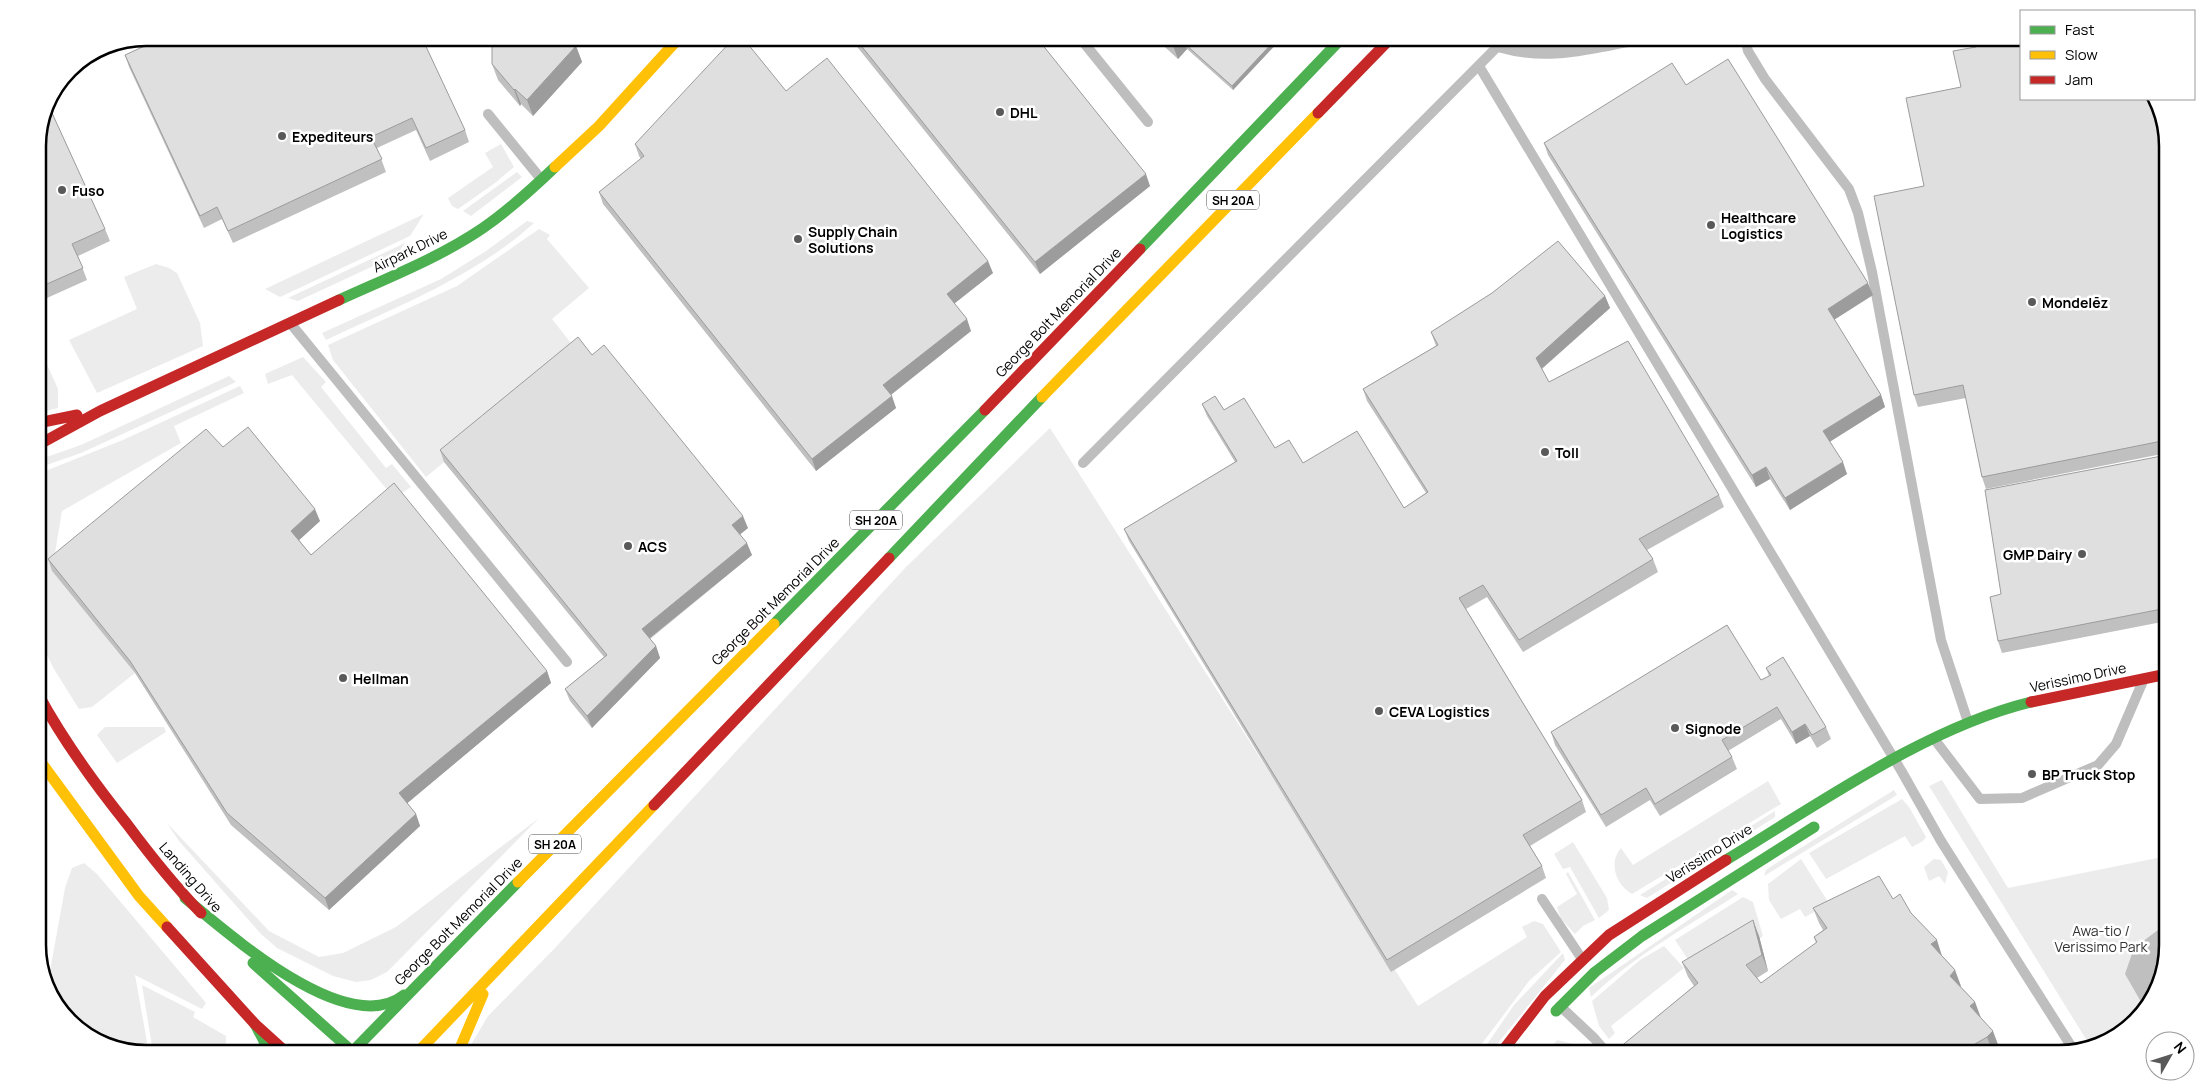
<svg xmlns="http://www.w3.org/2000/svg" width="2205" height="1091" font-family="Manrope,sans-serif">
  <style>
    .green { fill: #ececec }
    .water { fill: #bfbfbf }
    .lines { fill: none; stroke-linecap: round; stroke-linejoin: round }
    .lane { stroke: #bebebe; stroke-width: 10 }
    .street { stroke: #bebebe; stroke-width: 19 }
    .fast { stroke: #4caf50; stroke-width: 11 }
    .slow { stroke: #ffc107; stroke-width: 11 }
    .jam { stroke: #c62828; stroke-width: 11 }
    .wall { fill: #c0c0c0 }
    .shaded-wall { fill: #9c9c9c }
    .building { fill: #dfdfdf; stroke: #9c9c9c }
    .poi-dot { fill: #595959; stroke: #fff; stroke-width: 2 }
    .labels { text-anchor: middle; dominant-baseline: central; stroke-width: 5; stroke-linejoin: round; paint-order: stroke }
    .shield { fill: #fff; stroke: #4c4c4c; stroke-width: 1 }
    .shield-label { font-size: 12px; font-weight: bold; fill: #000 }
    .poi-label { font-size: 14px; font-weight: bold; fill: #000; stroke: #fff; text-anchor: start }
    .street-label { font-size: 14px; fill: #000; stroke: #fff }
    .park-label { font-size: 14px; fill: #333; stroke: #fff }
    .rim { fill: none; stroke: #000; stroke-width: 2.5 }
  </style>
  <rect width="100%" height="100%" fill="#fff"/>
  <path class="green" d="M501,144L514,167L495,183L458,209L452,206L448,198L493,167L485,153Z
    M517,172L522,177L471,216L463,211Z
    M424,214L410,236L280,297L265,289Z
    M527,221L534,223C474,277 398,306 326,340L322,333L441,279L486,251Z
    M539,229L550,235L547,239L589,288L552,319L578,352L426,477L333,360L328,345L457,286Z
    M405,243L397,255L298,301L288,298Z
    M156,264L169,268L177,273L200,323L203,346L97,393L69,340L137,309L124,277Z
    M41,351L58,389V408L38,413V353Z
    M303,357L326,382L321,387L386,468L392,464L411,487L394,498L292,375L268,384L265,374Z
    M229,376L236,382L81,453L38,468V460L81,445Z
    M240,386L244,393L174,426L181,443L62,511L52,571L135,673L92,707L79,709L54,669L38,637V474L123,440Z
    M1050,428L1418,1006L1527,937L1522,927L1534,921L1543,924L1561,952L1529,981L1475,1053H466L488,1016L554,949L906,567Z
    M105,727H164L166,732L117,763L97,735Z
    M1942,780L2008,888L2167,856V945L2156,993L2119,1035L2089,1044L1929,786Z
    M1768,781L1781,804L1632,894C1616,885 1608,863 1621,848L1633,865Z
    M1894,790L1897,795L1764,876L1766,870L1770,867Z
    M1902,799L1909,807L1926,837L1923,841L1912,847L1905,836L1826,879L1809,853Z
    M1775,811V817L1647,898L1640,895Z
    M539,818L387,972L371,980L356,982L333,976L277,948L261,934L179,841L167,823L269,931L319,957L343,953L396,927Z
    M1573,842L1607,898L1609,910L1599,918L1570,867L1563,869L1554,854Z
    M1801,859L1835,913L1824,907L1805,917L1800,909L1781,919L1769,900L1768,884Z
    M1934,859L1941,860L1948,872L1945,884L1939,876L1929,881L1924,867Z
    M84,863L97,874L206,1003L202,1009L135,975L149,1053L98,1042L56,1005L48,982L65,888L72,868Z
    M1568,872L1595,920L1583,926L1575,934L1561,919L1557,907L1577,894L1566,874Z
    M1732,890L1738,894C1688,926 1634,956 1591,997L1589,988Z
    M1743,897L1753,902L1763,936L1756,942L1699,976L1675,940Z
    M1664,946L1684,968L1611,1026L1615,1033L1609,1039L1599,1026L1592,1001L1640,960Z
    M1563,953L1565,960L1490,1053H1481L1514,1005Z
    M142,985L195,1012L193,1017L226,1036V1053H166L152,1046Z
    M1557,1040L1585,1047L1586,1053H1548Z"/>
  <path class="water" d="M2162,927L2167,928V945L2156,993L2144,1007L2125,974L2134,948Z"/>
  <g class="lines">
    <path class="lane" d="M1080,38L1148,122
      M1745,38L1748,51L1765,79L1849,189L1858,213L1872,272L1941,640L1968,722
      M1479,66L1902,772L1941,841L2073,1049
      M488,114L541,179
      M291,324L567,662
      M1083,463L1501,43
      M1935,740L1980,799L2022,798L2098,765L2116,744L2143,681
      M1542,899L1582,959
      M1560,1006L1594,1038L1607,1053"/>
    <path class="street" d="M1501,43C1546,56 1581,46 1626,38"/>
    <path class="fast" d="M1140,249L1342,38
      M339,300C387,278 439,258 483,228C509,210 532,189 555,167
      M889,558L1042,397
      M774,624L985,410
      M1726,860C1819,804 1925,728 2031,702
      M185,898C228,933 347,1040 404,995
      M253,963L354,1053
      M1556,1011L1595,972L1642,936L1814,827
      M255,1024L264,1041L265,1053
      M352,1052L518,882"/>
    <path class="slow" d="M555,167L599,126L679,38
      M1042,397L1318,113
      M38,758L139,896L167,927
      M518,882L774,624
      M417,1053L654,805
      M458,1053L483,994"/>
    <path class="jam" d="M1318,113L1391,38
      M985,410L1140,249
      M38,423L77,415
      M38,445L100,411L339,300
      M38,694C63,740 94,783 127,824C150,855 174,885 201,913
      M2031,702L2167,674
      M654,805L889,558
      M167,927L255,1024L287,1053
      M1501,1053L1545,996L1609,935L1726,860"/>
  </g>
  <path class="wall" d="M492,38H581L574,45L576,46L582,62L533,116L521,104L520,106L498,80L492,64Z
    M850,38H1037L1150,186L1040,274Z
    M1155,38H1282L1233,90L1187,49L1178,59Z
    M385,42L465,130L469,142L430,161L416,130L377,148L386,172L233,243L222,219L204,228L129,67L125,55Z
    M1976,47L2021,99L2167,139V453L1986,489L1982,477L1966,398L1918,407L1914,395L1924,186Z
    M1686,85L1873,295L1834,320L1881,395L1885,407L1830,441L1847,474L1790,510L1770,479L1756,487L1548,155L1544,143Z
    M786,91L993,273L954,304L971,331L891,395L896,408L816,471L603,204L599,192L641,159L639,156L635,144Z
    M38,139L105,229L110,241L78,256L87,280L38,302Z
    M1605,296L1610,308L1542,369L1549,382L1719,495L1724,507L1647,550L1653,559L1658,572L1523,652L1487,597L1466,609L1582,800L1586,812L1530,846L1542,866L1546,878L1391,972L1129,541L1124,529L1235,462L1207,416L1202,404L1224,410L1275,448L1303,463L1404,508L1426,493L1367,401L1363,389L1436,346L1431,332Z
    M592,355L748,528L740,534L752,555L650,639L656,646L660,658L592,728L570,701L565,689L604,657L444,462L440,450Z
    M223,447L320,521L299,540L311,555L547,671L551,683L407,803L416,814L420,826L329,910L231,825L135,673L52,571L48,559Z
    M2167,455V621L2002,653L1998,641L2001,594Z
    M1766,668L1826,727L1831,739L1817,748L1810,736L1796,744L1781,719L1728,751L1732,757L1737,769L1660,816L1650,800L1606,827L1555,745L1551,732L1761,680L1769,676Z
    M1893,899L1911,913L1942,956L1955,970L1960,986L1975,1002L1980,1017L1999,1047L1993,1053L1991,1054H1621L1619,1048L1694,986L1688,977L1682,962L1759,936L1768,971L1757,978L1761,983L1816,943L1814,937L1823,930L1819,923L1813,908Z"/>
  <path class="shaded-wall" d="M564,38H581L569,51Z
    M1177,38H1197L1185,44L1187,49L1178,59L1172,43Z
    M1277,38H1282L1233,90L1232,86Z
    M576,46L582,62L533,116L527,100Z
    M515,89L521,104L520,106L514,90Z
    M1146,174L1150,186L1040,274L1035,262Z
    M988,261L993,273L951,306L947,294Z
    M1868,283L1873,295L1832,321L1828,309Z
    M1605,296L1610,308L1540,370L1536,358Z
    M967,319L971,331L888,397L883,385Z
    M1881,395L1885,407L1828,443L1823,431Z
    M892,396L896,408L816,471L812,459Z
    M1843,462L1847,474L1790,510L1785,498Z
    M1766,467L1770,479L1756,487L1752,475Z
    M315,509L320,521L296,543L291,531Z
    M743,516L748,528L737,537L732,525Z
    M747,543L752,555L646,641L642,629Z
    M656,646L660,658L592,728L587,716Z
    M547,671L551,683L404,806L399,793Z
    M1805,724L1810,736L1796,744L1792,732Z
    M416,814L420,826L329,910L325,898Z
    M1753,920L1759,936L1768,971L1762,955Z
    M1937,940L1942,956L1937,960L1931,944Z
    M1955,970L1961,986L1956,991L1950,976Z
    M1975,1002L1981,1018L1970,1006Z
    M1993,1031L1999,1047L1993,1053L1987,1037Z"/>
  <path class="building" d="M162,38H383L385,42L396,38H422L465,130L426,148L412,118L371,137L382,159L228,231L217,207L200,216L125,55Z
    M492,38H566L576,46L527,100L515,89L514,90L492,64Z
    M734,38H743L786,91L827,58L988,261L947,294L967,319L883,385L892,396L812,459L599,192L644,156L635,144Z
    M855,38H1037L1146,174L1035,262Z
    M1166,38H1177L1172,43Z
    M1192,38H1277L1232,86L1185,44Z
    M1983,38H2021V99H2154L2167,139V440L1982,477L1963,385L1914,395L1874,196L1924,186L1906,98L1961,87L1953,51L1976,47L1974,39Z
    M1728,59L1868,283L1828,309L1881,395L1823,431L1843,462L1785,498L1766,467L1752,475L1544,143L1672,63L1686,85Z
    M47,102L105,229L72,244L83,268L38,288V139L46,104Z
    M1558,241L1605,296L1536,358L1549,382L1628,341L1719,495L1639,539L1653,559L1519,640L1483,585L1459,598L1582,800L1523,835L1542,866L1387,960L1124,529L1237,461L1202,404L1215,396L1224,410L1244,398L1275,448L1289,440L1303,463L1357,431L1404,508L1428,492L1363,389L1438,345L1431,332L1492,293Z
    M578,337L592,355L604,345L743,516L732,525L747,543L642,629L656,646L587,716L565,689L607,655L440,450Z
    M248,427L315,509L291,531L311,555L394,483L547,671L399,793L416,814L325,898L227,813L130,661L48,559L206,429L223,447Z
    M2167,455V608L1998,641L1990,597L2001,594L1985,490Z
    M1727,625L1761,680L1771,675L1766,668L1783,657L1826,727L1812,735L1805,724L1792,732L1777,707L1722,740L1732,757L1655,804L1646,788L1601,815L1551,732Z
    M2167,710V735L2162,711Z
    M1879,876L1893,899L1900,894L1911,913L1937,940L1931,944L1955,970L1950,976L1975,1002L1970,1006L1993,1031L1987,1037L1958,1054H1624L1619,1048L1698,983L1682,962L1753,920L1762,955L1746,965L1761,983L1817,942L1814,937L1827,928L1813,908Z"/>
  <g class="poi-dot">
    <circle cx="1000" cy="112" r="5"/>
    <circle cx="282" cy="136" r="5"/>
    <circle cx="62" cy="190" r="5"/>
    <circle cx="1711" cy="225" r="5"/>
    <circle cx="798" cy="239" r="5"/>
    <circle cx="2032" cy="302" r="5"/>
    <circle cx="1545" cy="452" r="5"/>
    <circle cx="628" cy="546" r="5"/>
    <circle cx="2082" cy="554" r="5"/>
    <circle cx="343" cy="678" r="5"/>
    <circle cx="1379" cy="711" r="5"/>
    <circle cx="1675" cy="728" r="5"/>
    <circle cx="2032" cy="774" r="5"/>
  </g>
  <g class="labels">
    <g class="shield">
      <rect x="1207" y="190.5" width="52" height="19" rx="4"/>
      <rect x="850" y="510.5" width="52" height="19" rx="4"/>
      <rect x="529" y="834.5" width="52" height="19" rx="4"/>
    </g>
    <g class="shield-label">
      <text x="1233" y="200">SH 20A</text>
      <text x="876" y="520">SH 20A</text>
      <text x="555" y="844">SH 20A</text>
    </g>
    <g class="poi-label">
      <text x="1010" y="112">DHL</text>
      <text x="292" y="136">Expediteurs</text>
      <text x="72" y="190">Fuso</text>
      <text x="1721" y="217">Healthcare<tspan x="1721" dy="16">Logistics</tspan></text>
      <text x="808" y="231">Supply Chain<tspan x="808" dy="16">Solutions</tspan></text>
      <text x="2042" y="302">Mondelēz</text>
      <text x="1555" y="452">Toll</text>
      <text x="638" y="546">ACS</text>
      <text x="2072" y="554" text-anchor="end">GMP Dairy</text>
      <text x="353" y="678">Hellman</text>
      <text x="1389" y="711">CEVA Logistics</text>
      <text x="1685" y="728">Signode</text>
      <text x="2042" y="774">BP Truck Stop</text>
    </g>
    <g class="street-label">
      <text transform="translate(410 250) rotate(-26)">Airpark Drive</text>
      <text transform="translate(1058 312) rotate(-46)">George Bolt Memorial Drive</text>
      <text transform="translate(775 601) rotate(-45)">George Bolt Memorial Drive</text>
      <text transform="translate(2078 677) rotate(-12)">Verissimo Drive</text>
      <text transform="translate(1709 853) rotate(-32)">Verissimo Drive</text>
      <text transform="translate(191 877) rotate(49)">Landing Drive</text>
      <text transform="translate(458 921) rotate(-45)">George Bolt Memorial Drive</text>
    </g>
    <g class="park-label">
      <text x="2101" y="930">Awa-tio /<tspan x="2101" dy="16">Verissimo Park</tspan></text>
    </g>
  </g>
  <path d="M0 0H2205V1091H0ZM146 46H2059A100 100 0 0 1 2159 146V945A100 100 0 0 1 2059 1045H146A100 100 0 0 1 46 945V146A100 100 0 0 1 146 46Z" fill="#fff" fill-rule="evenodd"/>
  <path class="rim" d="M146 46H2059A100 100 0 0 1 2159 146V945A100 100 0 0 1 2059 1045H146A100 100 0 0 1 46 945V146A100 100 0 0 1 146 46Z"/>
  <rect x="2020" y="10" width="175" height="90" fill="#ffffff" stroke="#999999"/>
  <rect x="2030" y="26" width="25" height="8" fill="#4caf50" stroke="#999999"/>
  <text x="2065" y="35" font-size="15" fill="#000000">Fast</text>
  <rect x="2030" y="51" width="25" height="8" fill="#ffc107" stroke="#999999"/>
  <text x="2065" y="60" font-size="15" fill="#000000">Slow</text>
  <rect x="2030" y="76" width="25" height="8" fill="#c62828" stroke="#999999"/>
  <text x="2065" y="85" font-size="15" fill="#000000">Jam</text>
  <g transform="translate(2170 1056) rotate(51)"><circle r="24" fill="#ffffff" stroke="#999999"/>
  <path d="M0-4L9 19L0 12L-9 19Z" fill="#595959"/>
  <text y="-8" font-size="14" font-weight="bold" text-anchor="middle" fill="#000000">N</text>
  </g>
</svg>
